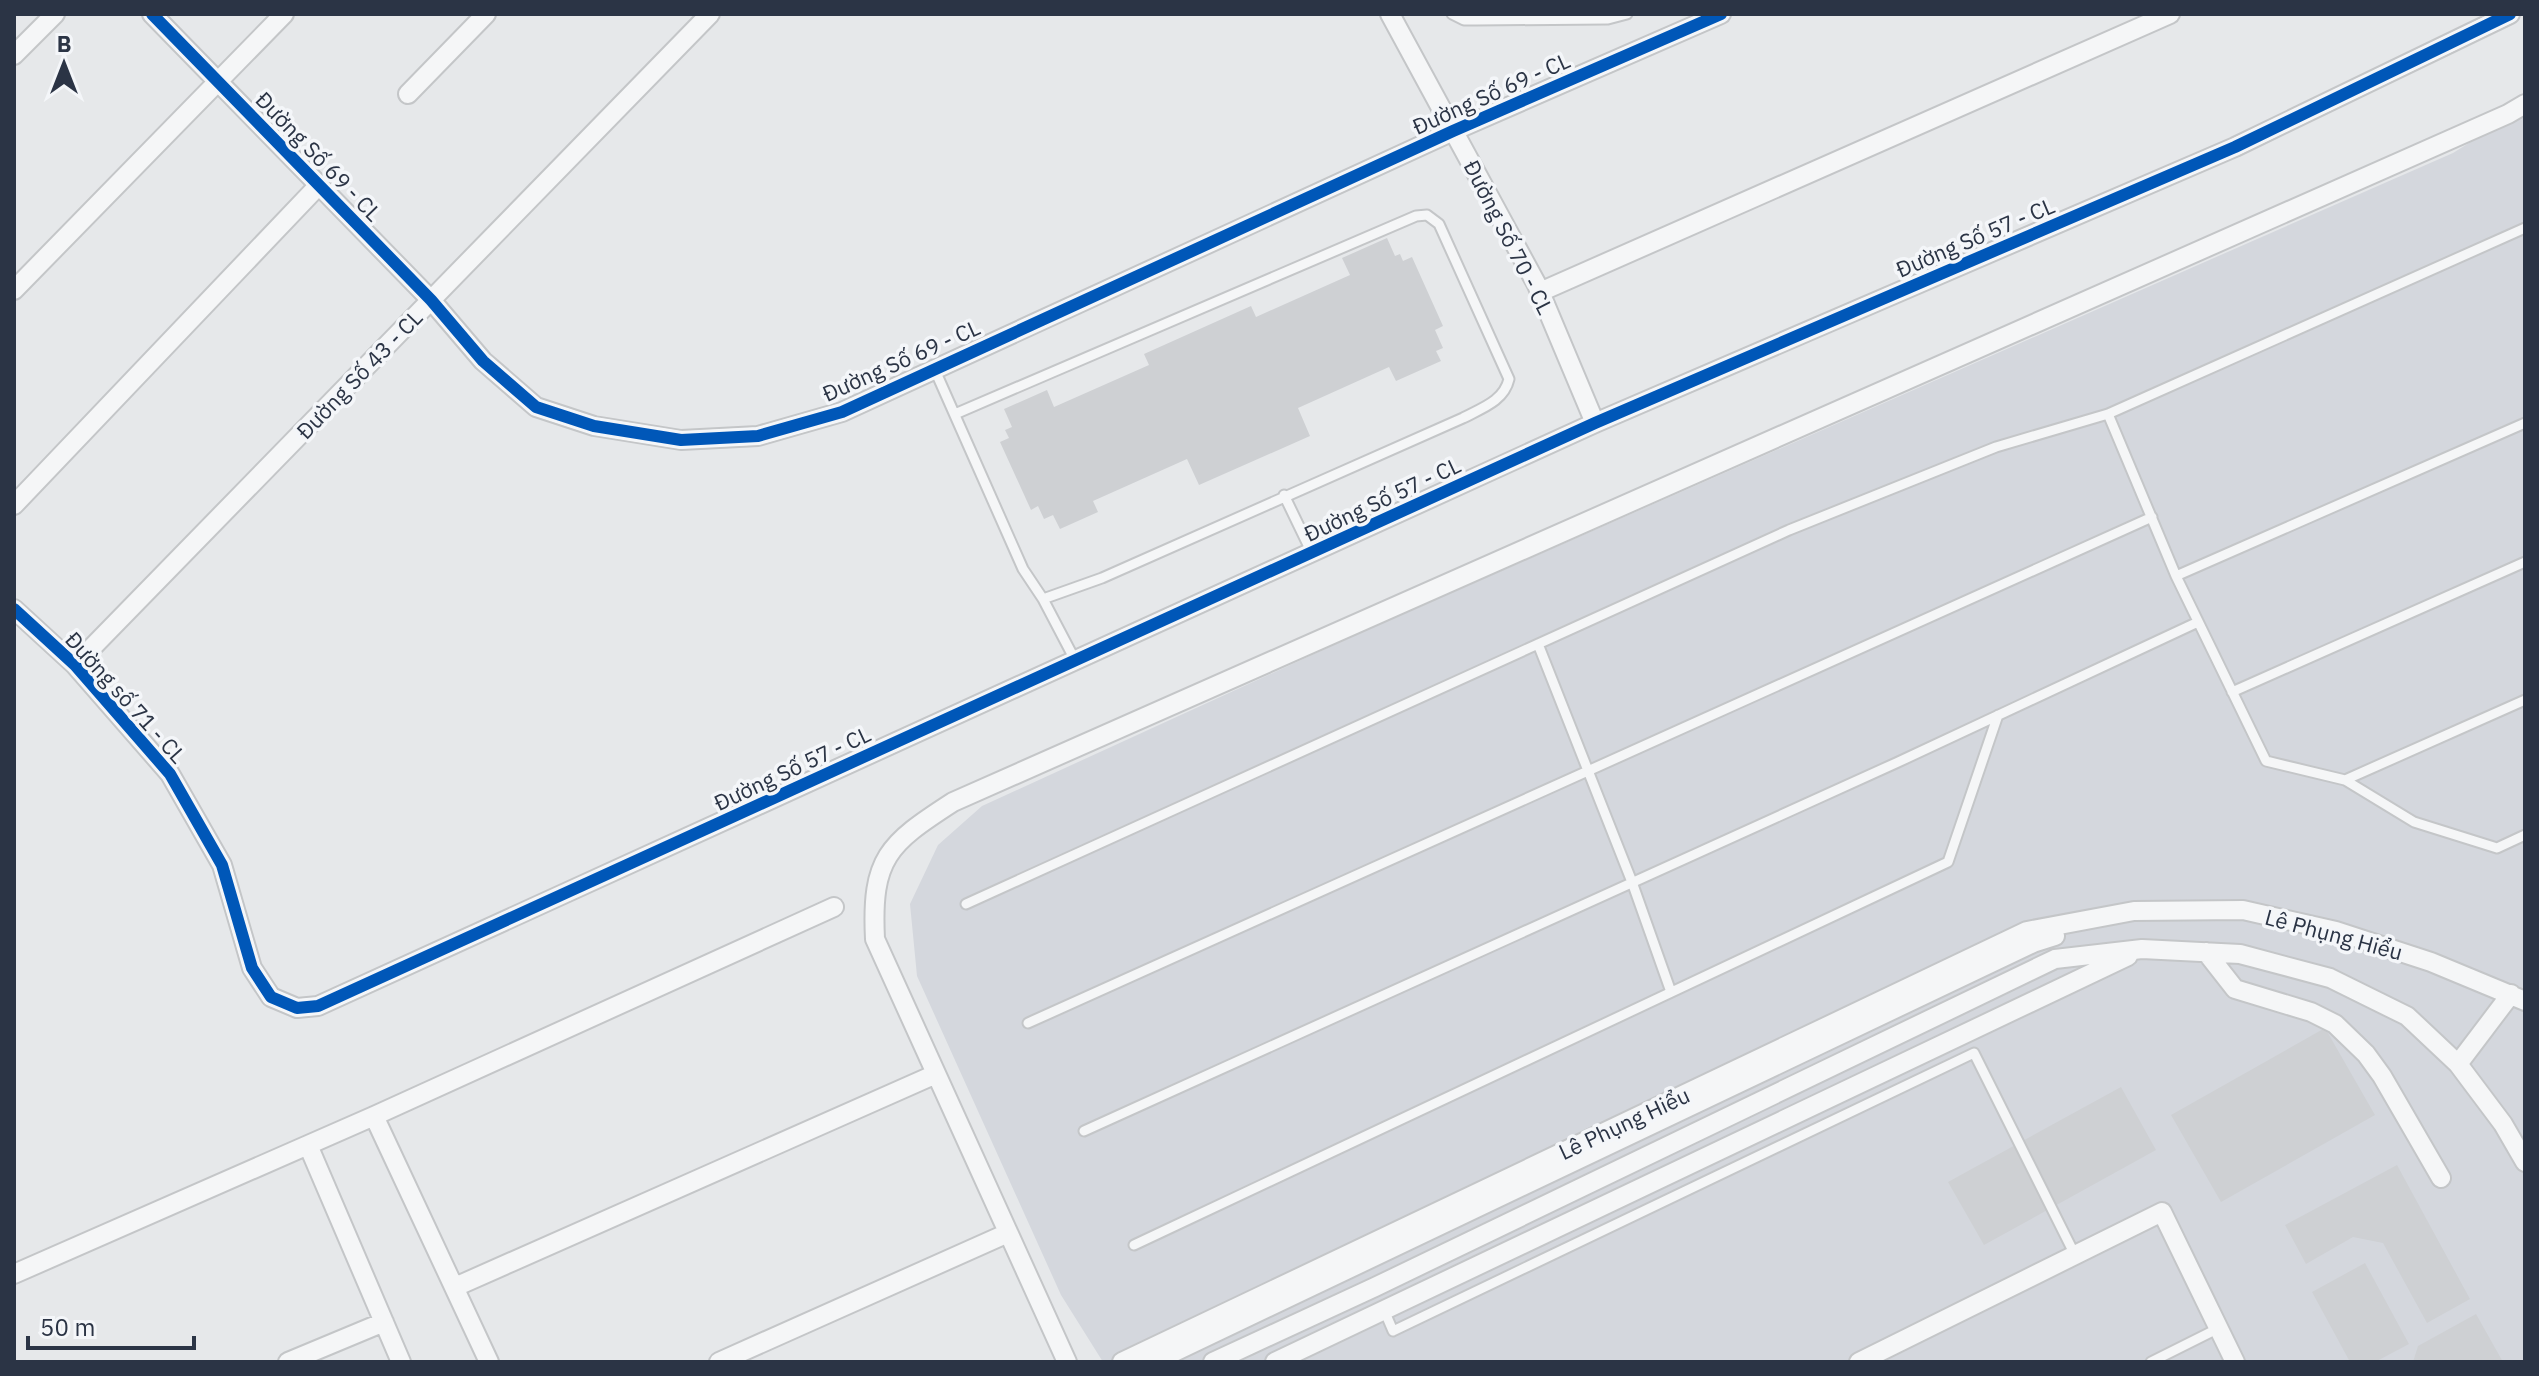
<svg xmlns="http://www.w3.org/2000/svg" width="2539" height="1376" font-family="'IBM Plex Sans',sans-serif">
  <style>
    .built { fill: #d4d7dd }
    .building { fill: #ced0d3 }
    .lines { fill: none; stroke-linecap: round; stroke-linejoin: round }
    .lane-casing { stroke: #c4c6c8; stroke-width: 13 }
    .street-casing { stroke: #c4c6c8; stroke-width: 22 }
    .lane { stroke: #f5f6f7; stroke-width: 9 }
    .street { stroke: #f5f6f7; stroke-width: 18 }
    .cycleway-casing { stroke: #f4f6f9; stroke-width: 17 }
    .cycleway { stroke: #0057b8; stroke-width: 12 }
    .labels { text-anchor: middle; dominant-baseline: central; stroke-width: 7; stroke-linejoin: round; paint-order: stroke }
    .street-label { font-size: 22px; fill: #2b3445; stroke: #f4f6f9 }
  </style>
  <rect width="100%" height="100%" fill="#e6e8ea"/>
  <path class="built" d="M2525,108V1362H1103L1061,1295L917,976L910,904L938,845L982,806L1360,633L2453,153Z"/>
  <path class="building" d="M1387,238L1395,256L1400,254L1403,261L1412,257L1443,326L1435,330L1443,348L1436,351L1441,361L1396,381L1389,367L1298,408L1310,436L1199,485L1187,459L1093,501L1098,512L1060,529L1053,515L1044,519L1038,506L1031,510L1000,442L1009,438L1005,430L1012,427L1004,409L1047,390L1054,407L1149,365L1144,354L1251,306L1256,317L1350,275L1342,258Z
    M2325,1028L2375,1115L2221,1202L2171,1115Z
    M2121,1087L2156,1150L1984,1245L1948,1182Z
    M2397,1165L2470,1299L2427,1323L2383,1243L2353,1237L2306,1264L2285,1225Z
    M2365,1263L2409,1344L2375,1362H2350L2312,1292Z
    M2476,1314L2503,1362H2413L2418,1346Z"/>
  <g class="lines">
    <g class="lane-casing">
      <path id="lane" d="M1452,14L1464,20H1476L1608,19L1627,14
        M934,368L1023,569L1043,599L1102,578L1463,418C1482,408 1504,401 1509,379L1439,224L1427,215L1416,216L955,414
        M2108,414L2176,576L2266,761L2345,780L2414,822L2497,848L2525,835
        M1284,495L1312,553
        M2176,576L2525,423
        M1043,599L1075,660
        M1538,644L1632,882L1671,992
        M2232,692L2525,562
        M2345,780L2525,700
        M966,904L1789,530L1996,447L2108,414L2525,228
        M1028,1023L2152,517
        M1084,1131L1896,763L2198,622
        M1134,1245L1948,862L1998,715
        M1384,1310L1393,1331L1974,1053L2075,1255
        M2151,1362L2219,1328"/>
    </g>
    <g class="street-casing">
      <path id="street" d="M152,14L431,300L483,361L536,407L594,426L681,440L758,436L842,412L1453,131L1721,14
        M1390,14L1537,285L1595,423
        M14,55L55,14
        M408,94L486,14
        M14,290L284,14
        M1540,292L2170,14
        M14,505L319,185
        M14,609L75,665L170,774L222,865L252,968L271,997L297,1008L318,1006L1595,423L2235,147L2510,14
        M75,665L710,14
        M2206,952L2235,989L2311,1012L2335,1024L2366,1054L2382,1076L2441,1178
        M2458,1064L2511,994
        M374,1116L489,1362
        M308,1145L401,1362
        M14,1274L374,1116L834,907
        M455,1287L936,1074
        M288,1362L384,1322
        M719,1362L1008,1233
        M1067,1362L875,939C871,858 888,844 953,802L2508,114L2525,104
        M1122,1362L2027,931L2134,911L2243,910L2336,931L2431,962L2525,1001
        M1153,1362L2033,943L2055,936
        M1213,1362L1375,1287L2055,959L2142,949L2240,954L2330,978L2407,1016L2458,1064L2503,1124L2525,1162
        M1275,1362L2128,956
        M1859,1362L2162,1212L2235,1362"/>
    </g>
    <use href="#lane" class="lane"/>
    <use href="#street" class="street"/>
    <g class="cycleway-casing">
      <path id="cycleway" d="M152,14L431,300L483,361L536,407L594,426L681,440L758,436L842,412L1453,131L1721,14
        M14,609L75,665L170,774L222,865L252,968L271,997L297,1008L318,1006L1595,423L2235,147L2510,14"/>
    </g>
    <use href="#cycleway" class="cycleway"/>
  </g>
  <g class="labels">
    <g class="street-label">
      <text transform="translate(1491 93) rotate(-24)">Đường Số 69 - CL</text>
      <text transform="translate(319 156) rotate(46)">Đường Số 69 - CL</text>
      <text transform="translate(1509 237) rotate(63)">Đường Số 70 - CL</text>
      <text transform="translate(1975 237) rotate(-23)">Đường Số 57 - CL</text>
      <text transform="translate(901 360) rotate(-24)">Đường Số 69 - CL</text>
      <text transform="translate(359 374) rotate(-46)">Đường Số 43 - CL</text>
      <text transform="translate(1382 499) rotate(-25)">Đường Số 57 - CL</text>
      <text transform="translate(126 697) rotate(48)">Đường số 71 - CL</text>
      <text transform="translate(792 768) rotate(-25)">Đường Số 57 - CL</text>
      <text transform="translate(2334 934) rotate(15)">Lê Phụng Hiểu</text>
      <text transform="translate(1624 1123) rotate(-25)">Lê Phụng Hiểu</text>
    </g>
  </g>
  <rect width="2539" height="1376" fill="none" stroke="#2b3445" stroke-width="32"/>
  <g transform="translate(64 64)" stroke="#f4f6f9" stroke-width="6" paint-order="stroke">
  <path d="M0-6L14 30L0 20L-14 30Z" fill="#2b3445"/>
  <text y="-12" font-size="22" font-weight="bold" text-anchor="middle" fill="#2b3445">B</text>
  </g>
  <path d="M28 1336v12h166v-12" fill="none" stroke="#2b3445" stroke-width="4"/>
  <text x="40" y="1336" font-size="24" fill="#2b3445" stroke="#f4f6f9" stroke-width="6" paint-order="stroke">50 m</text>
</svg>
